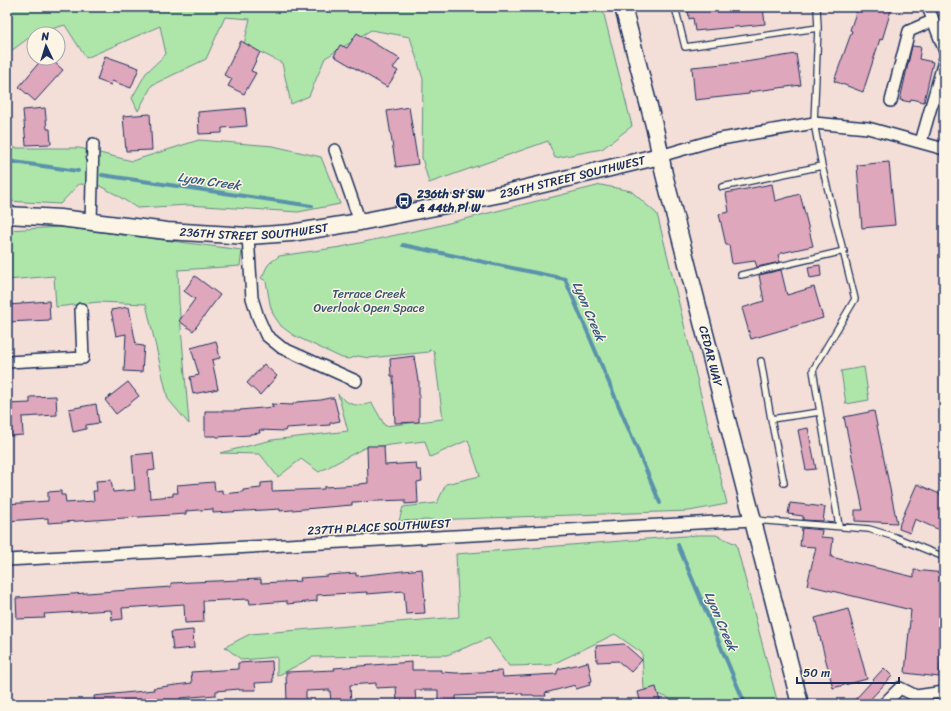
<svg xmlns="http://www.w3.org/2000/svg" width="951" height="711" font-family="Sriracha,sans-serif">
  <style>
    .green { fill: #aee6aa; stroke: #648a84 }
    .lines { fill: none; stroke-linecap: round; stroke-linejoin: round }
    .stream { stroke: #5a92ab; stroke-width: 4 }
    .building { fill: #dfa7bb; stroke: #1b2f5e }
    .lane-casing { stroke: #1b2f5e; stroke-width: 8 }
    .street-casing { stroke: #1b2f5e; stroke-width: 14 }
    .secondary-casing { stroke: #1b2f5e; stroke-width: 19 }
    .lane { stroke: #fcf5e5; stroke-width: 5.5 }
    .street { stroke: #fcf5e5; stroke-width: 11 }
    .secondary { stroke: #fcf5e5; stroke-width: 16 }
    .labels { text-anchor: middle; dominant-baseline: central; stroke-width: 3; stroke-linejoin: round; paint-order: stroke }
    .street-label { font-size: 12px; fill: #1b2f5e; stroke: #fcf5e5 }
    .poi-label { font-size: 12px; font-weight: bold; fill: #1b2f5e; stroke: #fcf5e5; text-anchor: start }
    .park-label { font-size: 12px; fill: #38546d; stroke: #fcf5e5 }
    .water-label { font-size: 13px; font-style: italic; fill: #35587e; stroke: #fcf5e5 }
  </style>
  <rect width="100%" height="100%" fill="#f3ded8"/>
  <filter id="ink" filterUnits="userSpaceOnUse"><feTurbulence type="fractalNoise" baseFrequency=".025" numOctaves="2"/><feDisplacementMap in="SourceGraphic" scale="8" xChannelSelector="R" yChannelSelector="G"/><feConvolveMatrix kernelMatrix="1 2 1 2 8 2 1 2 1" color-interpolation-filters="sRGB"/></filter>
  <g filter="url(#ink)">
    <path class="green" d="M7,7H602L632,126L602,149L555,158L548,141L429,183L422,158L423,79L410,37L371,30L325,58L309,96L291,104L282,63L244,44L250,19L225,17L206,59L152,85L138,111L132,98L146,73L166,54L160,26L86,58L65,25L34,34L7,54Z
      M199,140L273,146L321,157L340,204L298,212L188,205L137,208L115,194L98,185L79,184L60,204L7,201V148H79L132,161Z
      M601,185L631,191L657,214L670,266L727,504L689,511L399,521L403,507L437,503L446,484L480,476L468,440L430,457L425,441L364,448L319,472L301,459L278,477L260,454L220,453L272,440L348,431L338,394C349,406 357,407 372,403L385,426L443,419L434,351L429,350V352L369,358L358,356L349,359L342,358L293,335L281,326L273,314L270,304L266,281L261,278C265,273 265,269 268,265C271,261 276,259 279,256L341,247L433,227Z
      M62,227L242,250L240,266L178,270L179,303L189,424L168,399L146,304L98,302L56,307L54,276L7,280V230Z
      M864,367L869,400L846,404L841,371Z
      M698,535H716L736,544L778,704H670L669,698L644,689L642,653L615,634L551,665L509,666L489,638L447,655L313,657L277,676V657L242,660L225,647L250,634L459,617L456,554Z"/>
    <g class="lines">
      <path class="stream" d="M7,161L78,171
        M102,175L312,206
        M403,245L565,279L660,503
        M678,545L745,704"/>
    </g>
    <path class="building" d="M688,7H763L765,24L695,31L693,18L689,19Z
      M858,7H892L882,40L880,39L863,92L834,81L852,31L850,30Z
      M357,33L400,59L393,68L398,71L387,87L334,56L340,45L347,48Z
      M241,41L260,52L251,71L256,73L244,94L228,86L232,79L224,75Z
      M912,46L921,47L919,59L933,62L924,102L911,99L910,102L900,100Z
      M796,54L801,85L749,92V94L695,100L692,67L745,62Z
      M105,56L139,68L131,88L112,81L111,85L97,80Z
      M42,59L48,64L52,60L63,70L35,101L19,87Z
      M409,107L418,164L396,167L387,111Z
      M45,108L47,129H50L51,144L26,145L23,110Z
      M245,108L247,126L222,128V133L199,134L198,112Z
      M150,114L152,150L126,151L123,116Z
      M889,162L895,225L862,228L857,165Z
      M772,184L775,201L800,194L813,246L781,253V254L778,255L780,262L757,267L755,261L732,264L729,245H726L719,214L729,212L726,193Z
      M820,265L821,276L810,278L808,267Z
      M781,270L787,295L814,287L823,318L751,339L742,308L764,301L759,275Z
      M195,276L220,295L193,331L179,321L195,299L184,291Z
      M49,301L50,320L7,322V305L22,304V303Z
      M129,307L136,345L144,346L142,372L124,371L126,334L116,336L111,310Z
      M216,341L220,358L212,360L218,389L193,394L190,377L199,375L191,348Z
      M414,356L418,381H419V422L395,423L393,376H391L390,359Z
      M264,364L277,376L260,395L247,383Z
      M128,382L139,396L116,414L105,400Z
      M56,396L57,415L22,417L23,435L10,436L9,422H7V404L30,403V397Z
      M329,398H334L340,421L330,423V425L286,428L285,431L259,430L260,433L250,434V435L217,437L216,436H205V411H240V410L274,407L271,404L293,405V404L297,402L321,400Z
      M96,404L99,423L86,425V429L73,432L69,409Z
      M874,411L897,523L855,521V510H863L844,417Z
      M808,428L816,469L806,470L798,430Z
      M367,446H384L385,465L416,463L417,470H421L422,481L417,482L418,503L405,504V500L352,502V505L280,511V509L213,513V509L186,511V514L48,523V518L7,521V504L48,501V492L61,491V495H65L66,503L94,501L93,491H97L96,481L111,480L113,492L135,490L132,455L153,453L155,470L148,471L150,498L173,496V493H178L177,485L214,482L215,491L222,490V494L243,492V490L261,488V483L272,482V491L324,489V487L359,485V484L368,483Z
      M917,484L944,496V532L915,519L910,533L899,529L900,523Z
      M790,503L825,507L823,521L803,520V516L788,514Z
      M802,528L822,530L821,537L833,538L831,557L914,577V570L944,573V625L939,677L905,673L911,610L807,585L816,547L800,546Z
      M422,569L425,601L424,602L425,613L406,614L404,591L367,594V592L317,595V601L287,604V601L250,604L249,599L203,601L204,622L185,623L184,604L122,608L123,619L112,620L111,610L44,614L45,618L17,619L16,598L171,587V583L261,579V583L301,581L300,578L328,576V575L356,573V576Z
      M848,609L867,679L833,688L815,618Z
      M193,630L194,648L173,650L171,632Z
      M624,644L642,660L631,672L618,661L597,662L596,646Z
      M272,661L273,682L255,683L256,690H239V689L216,691V695L180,698V704H95L94,696L154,690L153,688L192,683L191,672L238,669V663Z
      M412,662V670H441V672L457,673L502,671L503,677L557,674V671L559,670L558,669L588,662L592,681L589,682L590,685L576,689L575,685L545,693L546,696H534L533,695H522V693L456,696V701H438V690H415L416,701L397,702L396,687L376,688V683L350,685L351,704H331L330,690L306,691V702L287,703L286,672L335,670L334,668Z
      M884,668L892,676L866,704H851Z
      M656,687L661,704H641L638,692Z"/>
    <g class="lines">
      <g class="lane-casing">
        <path id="lane" d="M675,7L685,47L818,28
          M817,7L818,28L814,123L822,166L855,299L813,370L839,526
          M722,187L822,166
          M741,275L844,251
          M761,361L771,419L820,412
          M771,419L784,483
          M754,520L869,529L895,537L944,557"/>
      </g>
      <g class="street-casing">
        <path id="street" d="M928,7L944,49
          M891,101L909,31L932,21
          M921,142L944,61
          M335,150L360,222
          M660,156L715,140L814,123L868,128L944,149
          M91,222L93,144
          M248,236L252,298L258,317L266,335L282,348L356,381
          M7,362L83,358L81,309
          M7,560L753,520
          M884,704L900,688L916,696L944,692"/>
      </g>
      <g class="secondary-casing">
        <g id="secondary">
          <path id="s1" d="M623,7L656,133L664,174L800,704"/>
          <path id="s2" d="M7,215L60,218L167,231L248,236L291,233L360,222L506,193L660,156"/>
        </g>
      </g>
      <use href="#lane" class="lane"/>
      <use href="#street" class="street"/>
      <use href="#secondary" class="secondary"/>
    </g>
  </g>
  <defs>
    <g id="bus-disc" transform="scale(0.9)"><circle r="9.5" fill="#1b2f5e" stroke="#fcf5e5"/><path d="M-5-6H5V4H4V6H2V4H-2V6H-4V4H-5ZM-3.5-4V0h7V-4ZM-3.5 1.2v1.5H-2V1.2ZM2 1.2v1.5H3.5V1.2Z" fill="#fff"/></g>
  </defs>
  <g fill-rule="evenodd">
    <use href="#bus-disc" x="404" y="201"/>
  </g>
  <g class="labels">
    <g class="street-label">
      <text stroke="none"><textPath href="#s2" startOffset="572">236TH STREET SOUTHWEST</textPath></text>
      <text stroke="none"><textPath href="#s2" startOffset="248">236TH STREET SOUTHWEST</textPath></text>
      <text stroke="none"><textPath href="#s1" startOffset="360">CEDAR WAY</textPath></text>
      <text transform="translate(379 527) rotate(-3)">237TH PLACE SOUTHWEST</text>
    </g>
    <g class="poi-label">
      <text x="417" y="194">236th St SW<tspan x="417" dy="14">&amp; 44th Pl W</tspan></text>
    </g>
    <g class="park-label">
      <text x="369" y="294">Terrace Creek<tspan x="369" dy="14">Overlook Open Space</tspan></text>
    </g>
    <g class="water-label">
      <text transform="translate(209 181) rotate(8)">Lyon Creek</text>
      <text transform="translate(589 311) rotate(67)">Lyon Creek</text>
      <text transform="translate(721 621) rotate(67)">Lyon Creek</text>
    </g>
  </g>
  <rect width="951" height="711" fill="none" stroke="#fcf5e5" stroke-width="24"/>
  <rect x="12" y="12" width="927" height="687" fill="none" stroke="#1b2f5e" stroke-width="1.5" filter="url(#ink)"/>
  <g transform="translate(46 46) rotate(356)"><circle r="19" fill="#fcf5e5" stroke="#a2a6af"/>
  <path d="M0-3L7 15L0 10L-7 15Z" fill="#1b2f5e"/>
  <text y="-6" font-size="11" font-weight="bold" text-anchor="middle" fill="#1b2f5e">N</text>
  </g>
  <path d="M797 677v6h102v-6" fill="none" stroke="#1b2f5e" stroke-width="2"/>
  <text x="803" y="677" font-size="12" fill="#1b2f5e" stroke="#fcf5e5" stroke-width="3" paint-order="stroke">50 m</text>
</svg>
